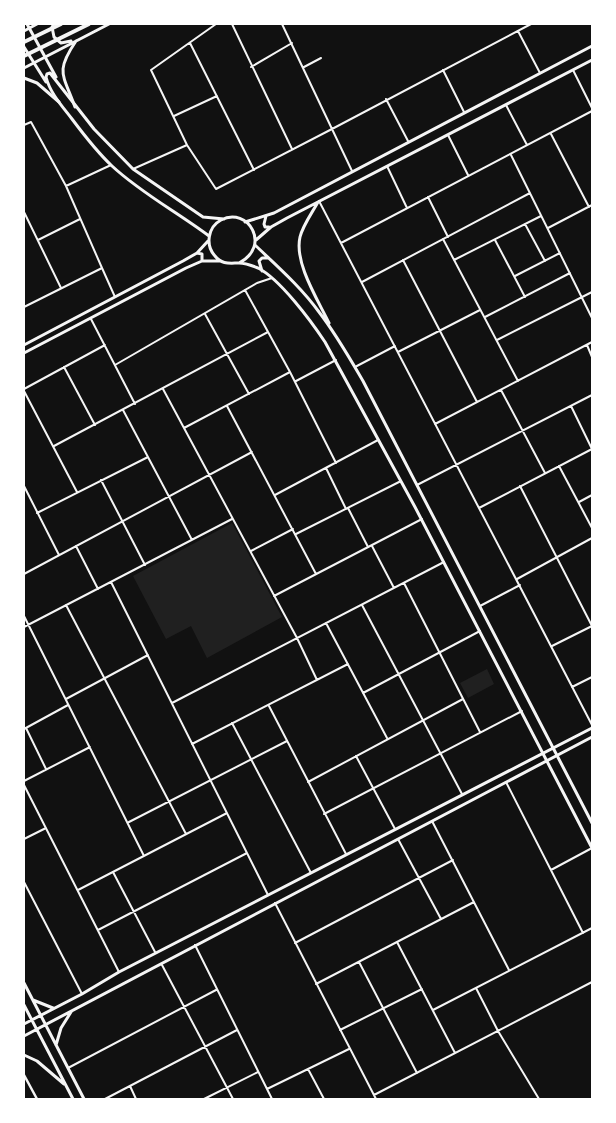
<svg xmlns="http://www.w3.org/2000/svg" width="616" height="1123" font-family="'Titillium Web',sans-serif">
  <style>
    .green { fill: #202020 }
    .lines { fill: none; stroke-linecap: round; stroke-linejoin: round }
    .minor { stroke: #f5f5f5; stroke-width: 2 }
    .tertiary { stroke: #f5f5f5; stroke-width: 2.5 }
    .secondary { stroke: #f5f5f5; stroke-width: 3 }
    .primary { stroke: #f5f5f5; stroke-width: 3 }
    .motorway { stroke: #f5f5f5; stroke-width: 4 }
  </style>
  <rect width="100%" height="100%" fill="#111"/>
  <path class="green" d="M232,523L282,617L207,658L191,626L166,639L133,576Z
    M487,669L494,684L468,698L460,683Z"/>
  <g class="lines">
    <path class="minor" d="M216,24L151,70L187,145L216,189L332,129L282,24
      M232,24L292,149
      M518,31L540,73
      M190,43L254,170
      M251,67L292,43
      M304,67L321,58
      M443,70L464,112
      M573,70L592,108
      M386,99L408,141
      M506,105L527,145
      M174,116L217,96
      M24,125L31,122L66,186L102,268L24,307
      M551,134L589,207
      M448,135L468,175
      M511,155L592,318
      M387,166L407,208
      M133,169L187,145
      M352,171L332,129L531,24
      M66,186L111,165
      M428,197L448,237
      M319,201L592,725
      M24,212L61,288
      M525,224L545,261
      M548,228L592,205
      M443,239L518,381
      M38,240L80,219
      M495,240L525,297
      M341,243L592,111
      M403,260L477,402
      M454,260L541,216
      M102,268L115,297
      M515,276L560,253
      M362,282L530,193
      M245,290L290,372L336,463
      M205,314L249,394
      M485,317L570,273
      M91,319L135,404
      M497,340L592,292
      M587,345L592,357
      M398,352L480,310
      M115,365L257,283L272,278
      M64,367L95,425
      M355,367L395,346
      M296,381L336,360
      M24,389L105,345
      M163,389L297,638L317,680
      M501,390L545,473
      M24,391L77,492
      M227,406L316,574
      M571,406L592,449
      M123,410L192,540
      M435,424L592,342
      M184,428L290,372
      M54,446L268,332
      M559,466L592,528
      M326,468L346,509
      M101,480L145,565
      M417,485L592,395
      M24,486L59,555
      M520,486L592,626
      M275,495L378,440
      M579,502L592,495
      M348,508L368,547
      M479,508L592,449
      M37,513L148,457
      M296,534L401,481
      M76,546L98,589
      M372,546L394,588
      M251,551L293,529
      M24,574L252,452
      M517,579L592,538
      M111,582L268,895
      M404,583L480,732
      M274,596L422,519
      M66,605L186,834
      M362,605L462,794
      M480,606L520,585
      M24,616L144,856
      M326,623L387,738
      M24,627L232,519
      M552,646L592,626
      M572,687L592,677
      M363,693L480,631
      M66,699L148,655
      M172,703L444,562
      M269,706L346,854
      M232,723L311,873
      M26,728L46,769
      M24,729L68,705
      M192,744L348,664
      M356,756L395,829
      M24,781L90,747
      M308,782L463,699
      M506,782L583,933
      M24,785L119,972
      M324,814L522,711
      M432,821L509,970
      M129,822L287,741
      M24,839L46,828
      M398,839L441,919
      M551,870L592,848
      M113,872L155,952
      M24,882L82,994
      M78,890L227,813
      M275,903L376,1099
      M98,930L247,853
      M397,942L455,1053
      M295,943L453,860
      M195,945L272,1099
      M359,962L417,1073
      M162,965L233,1099
      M316,984L474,902
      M476,988L498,1031L539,1099
      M433,1010L592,928
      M340,1030L422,989
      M68,1068L216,990
      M308,1069L324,1099
      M130,1086L136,1099
      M267,1089L349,1049
      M374,1095L592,982
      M105,1099L237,1030
      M204,1099L258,1072"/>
    <path class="tertiary" d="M24,1075L37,1099"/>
    <path class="secondary" d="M27,24L56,77
      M24,47L46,82
      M318,202C312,213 303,225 300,237C294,263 318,300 329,323
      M266,216L264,224L265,227H269
      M245,222L274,213L592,46
      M209,236C177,212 141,193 112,166C97,152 84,135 72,119C62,106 50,93 46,77L47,74L50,73L94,129L133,169L203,217L224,219
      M256,240L271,227L287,218L592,60
      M255,245C277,266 301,287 319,312C336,334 349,357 363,381L592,823
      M197,253L202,254V261
      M239,263C272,246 248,206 221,220C208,227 205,245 215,256C222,265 230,263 239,263C245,263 253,266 258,268C280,279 311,321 325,342L415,507L592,848
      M262,271L259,261L262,258H269
      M24,345L183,261L197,253L208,241
      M24,353L186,268L202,261H220
      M24,983L84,1099
      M33,1000L53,1008
      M24,1005L73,1099
      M24,1024L82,994L119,972L592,728
      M24,1036L592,737
      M56,1045L61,1028L71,1012
      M24,1055L37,1061L64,1084"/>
    <path class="primary" d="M54,24L52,27L54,37L61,43L71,41
      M24,31L37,24
      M24,68L109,24
      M24,78L37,83L59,102
      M75,107C63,74 55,72 76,41"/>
    <path class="motorway" d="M24,42L61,24
      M24,56L89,24"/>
  </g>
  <rect width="616" height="1123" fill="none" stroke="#ffffff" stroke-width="50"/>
</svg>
